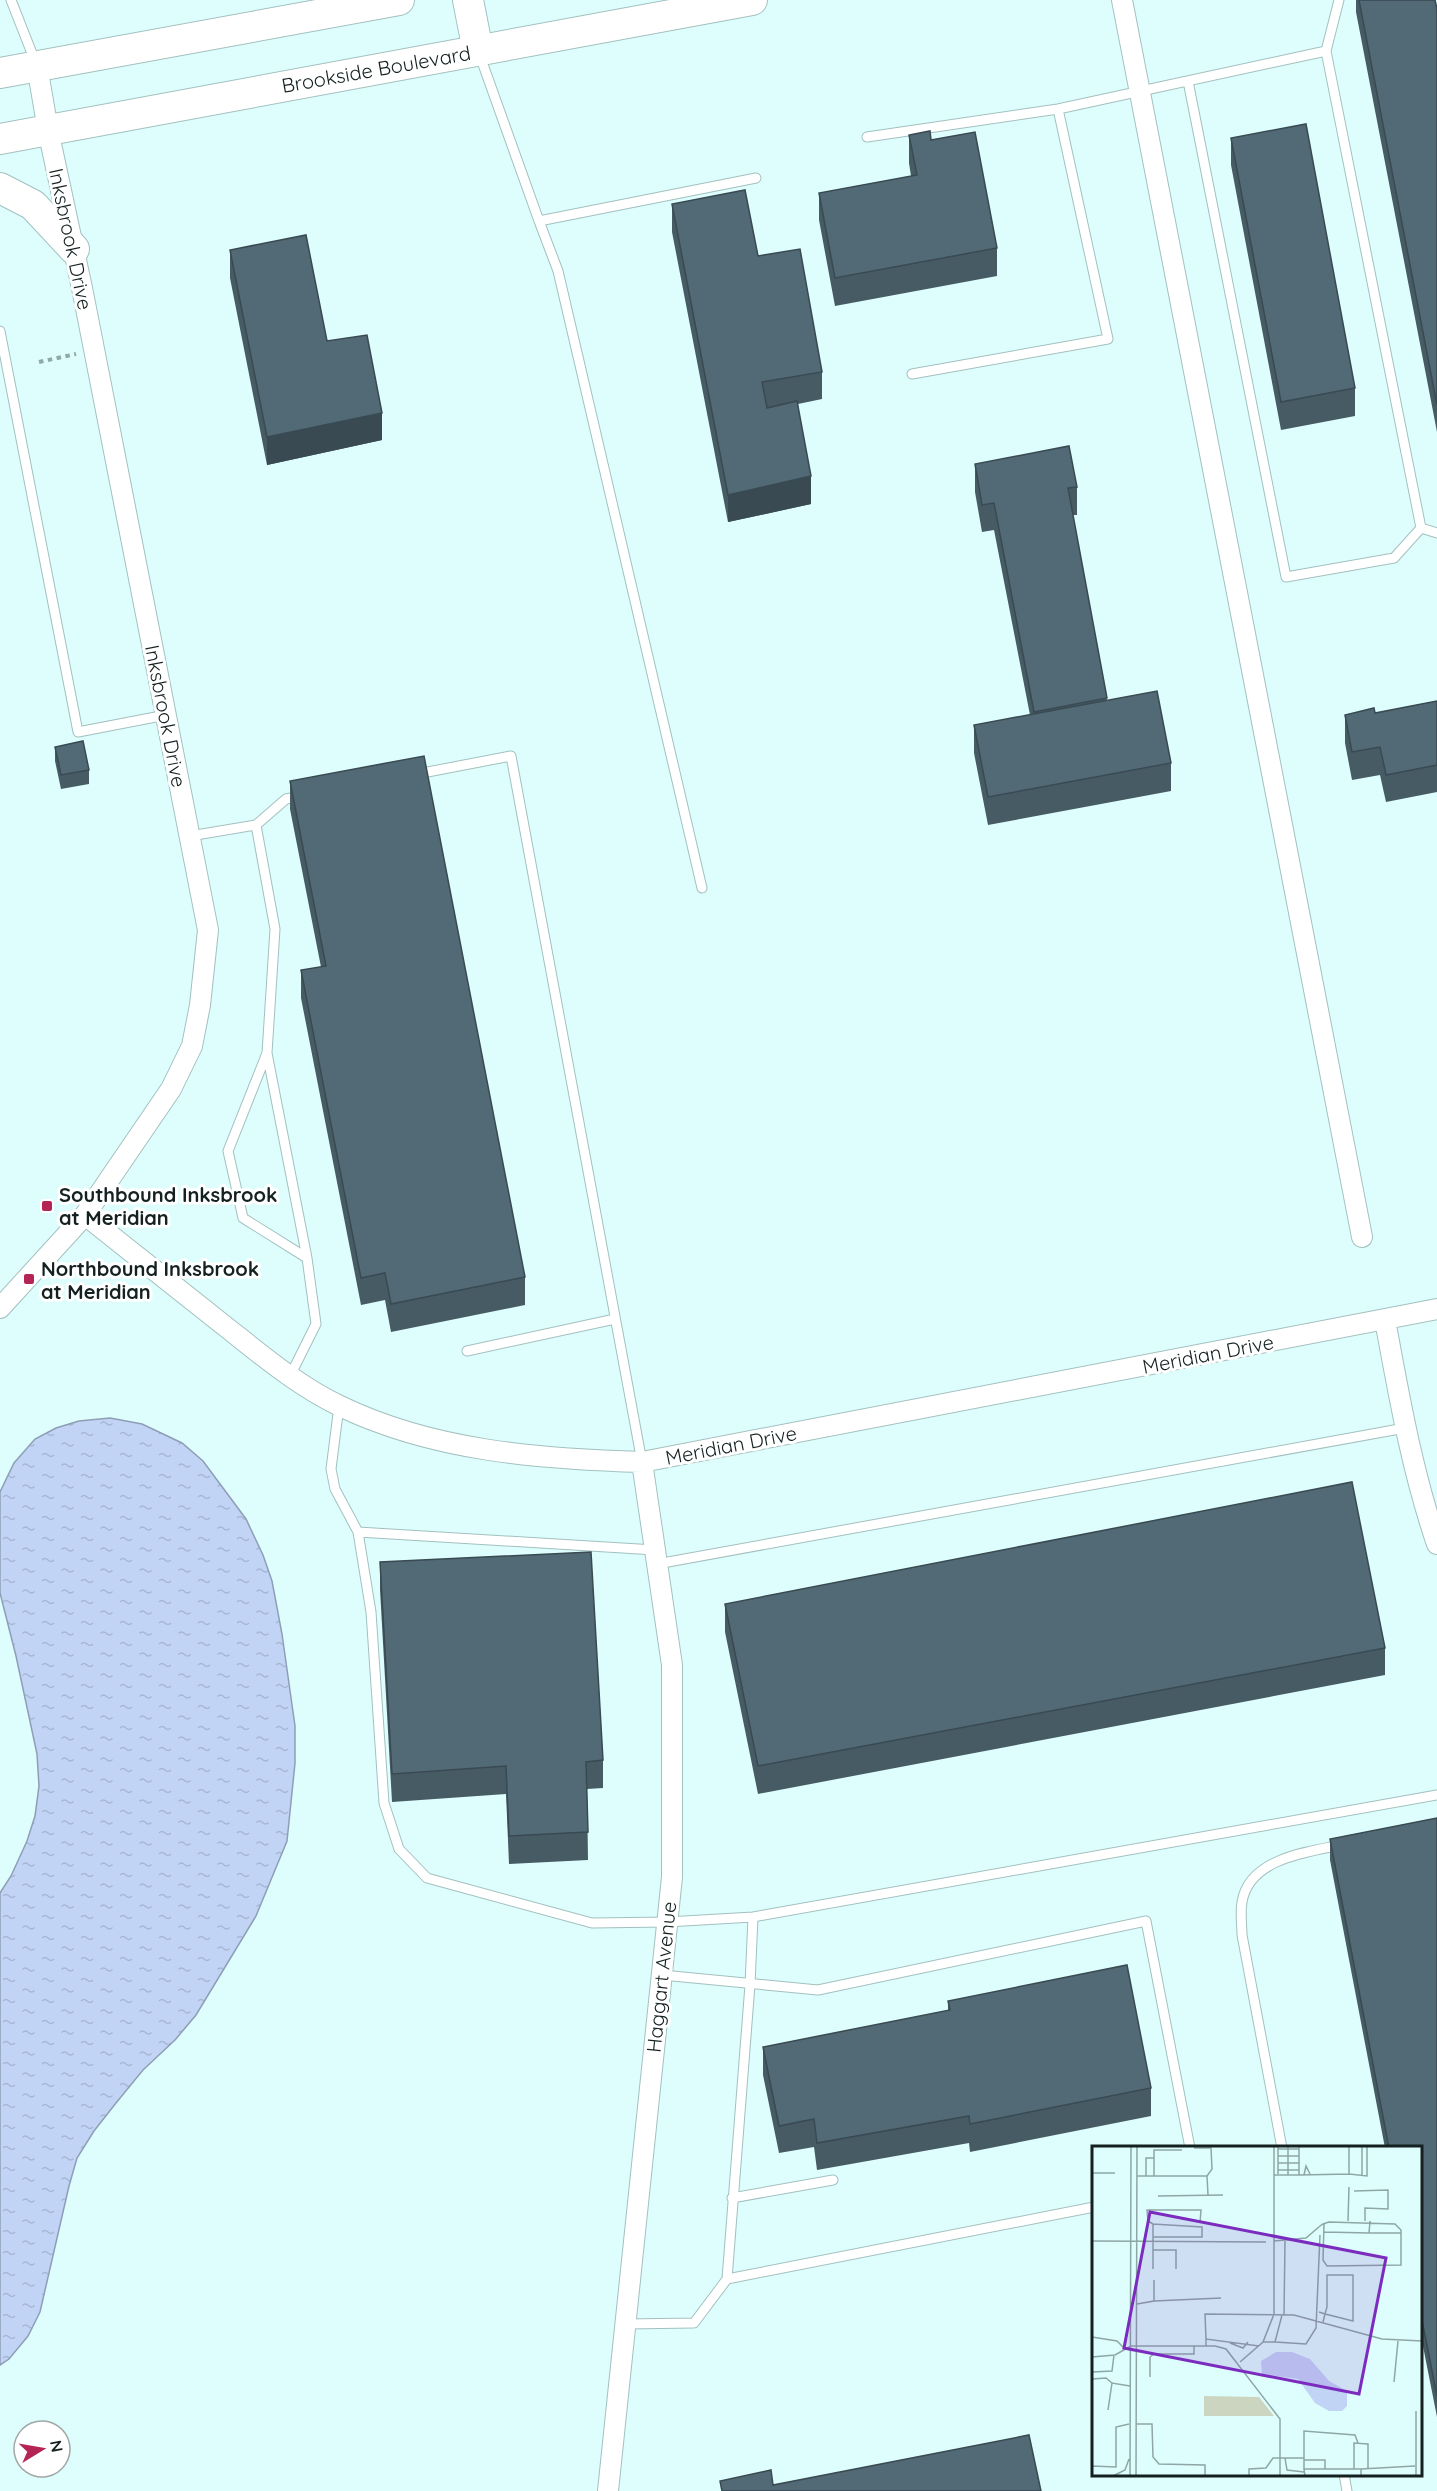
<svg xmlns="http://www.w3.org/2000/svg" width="1437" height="2491" font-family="Quicksand,sans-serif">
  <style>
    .water { fill: url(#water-ripples); stroke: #8e9eb6; stroke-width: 1.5 }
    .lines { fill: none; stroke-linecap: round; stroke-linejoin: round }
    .lane-casing { stroke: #a2c0bf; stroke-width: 11 }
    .street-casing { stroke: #a2c0bf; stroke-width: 22 }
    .primary-casing { stroke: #a2c0bf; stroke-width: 32 }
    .path { stroke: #90a8a7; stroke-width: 4; stroke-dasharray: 4.5 4.5; stroke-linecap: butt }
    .lane { stroke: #fff; stroke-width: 9 }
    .street { stroke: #fff; stroke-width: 20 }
    .primary { stroke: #fff; stroke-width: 30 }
    .wall { fill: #475b65 }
    .shaded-wall { fill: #394a52 }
    .building { fill: #526a75; stroke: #394a52; stroke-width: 1.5 }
    .poi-dot { fill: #b42556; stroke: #fff; stroke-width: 2 }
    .labels { text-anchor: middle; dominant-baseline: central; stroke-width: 6; stroke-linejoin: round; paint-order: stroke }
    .street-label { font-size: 20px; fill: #152121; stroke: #fff }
    .poi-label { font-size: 20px; font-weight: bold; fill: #152121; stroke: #fff; text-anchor: start }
    .inset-road { fill: none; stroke: #8ea6a5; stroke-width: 1.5 }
    .view { fill: #7b2cbf; fill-opacity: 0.15; stroke: #7b2cbf; stroke-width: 3 }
    .inset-edge { fill: none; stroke: #152121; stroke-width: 3 }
  </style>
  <defs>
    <pattern id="water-ripples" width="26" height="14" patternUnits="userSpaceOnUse" patternTransform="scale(1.5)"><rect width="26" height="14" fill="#c2d4f6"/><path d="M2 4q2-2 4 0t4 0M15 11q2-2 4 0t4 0" fill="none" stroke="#a6b6d3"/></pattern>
  </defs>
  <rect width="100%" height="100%" fill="#defefd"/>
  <path class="water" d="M110,1418L142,1424L182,1443L203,1461L246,1519L263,1555L272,1581L282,1634L295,1726V1763L287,1841L256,1916L196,2015L175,2040L143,2070L116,2103L94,2131L77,2158L69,2186L40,2312L28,2336L9,2359L0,2365V1893L11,1876L27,1841L35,1816L39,1786L37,1754L16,1656L0,1593V1492L14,1463L35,1439L56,1428L79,1421Z"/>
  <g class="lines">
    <g class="lane-casing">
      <path id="lane" d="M11,0L35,61
        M1326,51L1339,0
        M480,56L539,221L756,178
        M867,137L1058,109L1326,51L1421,528L1394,558L1286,577L1188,81
        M539,221L558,271L702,888
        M0,331L78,732L166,715
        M912,374L1108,339L1058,109
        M1421,528L1437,533
        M417,774L511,756L642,1462
        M256,825L286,799L301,796
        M190,836L256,825L275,929L267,1053L307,1258L316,1324L290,1376
        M267,1053L228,1151L243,1218L307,1258
        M467,1351L615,1319
        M339,1406L331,1469L335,1489L358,1532L655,1550
        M358,1532L371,1612L384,1803L399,1849L427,1878L592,1923L667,1922L753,1917L1437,1795
        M657,1564L1405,1428
        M753,1917L750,1985L727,2279L1094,2207
        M662,1975L818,1990L1146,1921L1190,2148
        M1282,2148L1242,1935C1242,1925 1240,1913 1242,1902C1249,1859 1306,1852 1341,1845
        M732,2198L833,2180
        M626,2324L694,2323L727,2279
        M1344,2474L1347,2491"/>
    </g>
    <g class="street-casing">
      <path id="street" d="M1122,0L1362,1237
        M85,1215C130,1251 175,1287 221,1323C258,1352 296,1385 340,1406C433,1451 540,1459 642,1462L1437,1309
        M0,1308L85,1215L171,1089L192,1046L200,1005L208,930L82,288L48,130L37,66
        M1385,1320C1399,1396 1412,1471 1437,1544
        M608,2491L672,1877V1665L642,1462"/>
    </g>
    <g class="primary-casing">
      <path id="primary" d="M468,0L478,51
        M0,73L399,0
        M0,139L752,0
        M0,188L33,205L74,249"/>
    </g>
    <path class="path" d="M39,362L76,354"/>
    <use href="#lane" class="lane"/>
    <use href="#street" class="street"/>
    <use href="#primary" class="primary"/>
  </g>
  <path class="wall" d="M1356,0H1435L1437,9V432L1356,12Z
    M909,135L931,140L997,248V276L835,306L819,220V193L911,176L909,163Z
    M1231,138L1355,388V416L1281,430L1231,165Z
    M672,204L758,256L822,372V399L798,404L811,504L728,522L672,232Z
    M230,250L327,341L382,440L267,465L230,278Z
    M975,464L1077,487V515H1073L1107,700L1171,763V791L988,825L974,753V725L1030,715L994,530L982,532L975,492Z
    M1437,701V792L1386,802L1380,775L1352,780L1345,743V715L1375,713Z
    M55,747L89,770V784L61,789L55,761Z
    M290,781L525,1277V1305L391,1332L385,1300L361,1305L301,998V970L321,967L290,809Z
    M380,1562L603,1760V1788L587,1789L588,1860L509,1864L506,1794L392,1802L380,1590Z
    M725,1604L1385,1648V1675L758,1794L725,1632Z
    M1437,1818V2417L1420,2331V2148H1385L1330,1860V1839Z
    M948,2001L1151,2088V2116L970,2152L969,2143L817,2170L814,2147L779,2153L763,2075V2047L948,2011Z"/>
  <path class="shaded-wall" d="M382,413V440L267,465V437Z
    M811,476V504L728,522V495Z"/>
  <path class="building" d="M1359,0H1435L1437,9V405Z
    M1306,124L1355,388L1281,402L1231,138Z
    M930,131L931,140L975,132L997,248L835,278L819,193L917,175L909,135Z
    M745,190L758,256L800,249L822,372L762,382L767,408L797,401L811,476L728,495L672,204Z
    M306,235L327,341L367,335L382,413L267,437L230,250Z
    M1069,446L1077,487L1068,488L1107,698L1034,712L994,503L982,505L975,464Z
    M1157,691L1171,763L988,797L974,725Z
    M1437,701V765L1386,775L1380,747L1352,752L1345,715L1374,708L1375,713Z
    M83,741L89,770L61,775L55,747Z
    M424,756L525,1277L391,1304L385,1273L361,1278L301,970L326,966L290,781Z
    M1352,1482L1385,1648L758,1766L725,1604Z
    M591,1552L603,1760L586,1762L588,1832L509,1836L506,1766L392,1774L380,1562Z
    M1437,1818V2396L1420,2310V2148H1389L1330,1839Z
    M1127,1965L1151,2088L970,2124L969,2116L817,2143L814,2119L779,2126L763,2047L950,2010L948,2001Z
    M1029,2435L1041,2491H722L720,2481L771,2470L773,2485Z"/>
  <g class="poi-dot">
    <rect x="41" y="1200" width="12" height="12" rx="3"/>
    <rect x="23" y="1273" width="12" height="12" rx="3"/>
  </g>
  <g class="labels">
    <g class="street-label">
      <text transform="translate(376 69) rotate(-10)">Brookside Boulevard</text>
      <text transform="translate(71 239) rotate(78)">Inksbrook Drive</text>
      <text transform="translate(166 716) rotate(79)">Inksbrook Drive</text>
      <text transform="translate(1208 1354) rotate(-11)">Meridian Drive</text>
      <text transform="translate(731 1445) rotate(-11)">Meridian Drive</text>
      <text transform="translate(661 1977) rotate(-84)">Haggart Avenue</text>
    </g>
    <g class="poi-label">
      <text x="59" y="1194">Southbound Inksbrook<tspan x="59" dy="23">at Meridian</tspan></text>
      <text x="41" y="1268">Northbound Inksbrook<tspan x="41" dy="23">at Meridian</tspan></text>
    </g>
  </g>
  <g transform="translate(1092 2146)">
    <rect width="330" height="330" fill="#defefd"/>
    <path d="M112,250L167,251L182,270H112Z" fill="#ccd5bf"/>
    <path d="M184,206H200L218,213L237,235L255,245V260L250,265H237L223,257L206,233L170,228L169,215Z" fill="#c2d4f6"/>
    <path class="inset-road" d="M186,0V28M270,0V29M186,3H207M186,10H207M186,17H207M186,24H207M0,27H23M257,28L275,30V0M182,29H207V0M196,29V0M207,29L257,28V0M212,29L214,20L218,28M45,30H115L120,23L119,2H102M54,30V12H62M62,30V4H90M115,30L116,49M262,45L296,44V63L273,62V75M66,50L131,49M256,75L257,41M61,78L56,75L55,64H109L108,77M232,86L277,87L278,75M277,87H309M0,95L174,96M182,95L214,92L228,80L231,78L237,76L303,78L309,84V119L235,120L231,114L232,78M61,104H84V123M61,123V78L110,81V91H61M62,155L129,152M45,158L62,155V134M227,166L233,168L235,161V129H261V175L233,168L231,176M192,169L193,95M0,191L25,195L31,201M114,193L113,168L202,169L290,193L330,195M171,196H183L190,169M183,196L214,198L224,182L228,89M138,197L151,202L156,196M114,200V193L167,200M0,211L23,209L39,200H123L134,203L188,273V330M148,216L171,196L182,168V0M0,226L20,225L22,209M58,231V211L62,208H102V200M0,233L14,232L20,237M302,236L306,195M16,264L20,237L38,240M45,278H60L61,311L67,318L113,319V330M193,312L195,324L212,326M212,312V285L263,289L266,297M212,314H233V323M262,323V297L276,298V323M269,323L323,320M0,330V320L24,321V281L37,278M21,330L33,324L37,313M38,330L39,0M44,330L45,0M157,330V323L174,322L181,312H212V323M213,330L212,323H269V330M324,330V265"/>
    <path class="view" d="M58,66L294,112L267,248L32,202Z"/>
    <rect width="330" height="330" class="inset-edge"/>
  </g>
  <g transform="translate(42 2449) rotate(79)"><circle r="28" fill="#ffffff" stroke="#a1a6a6" stroke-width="1.5"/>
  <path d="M0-4.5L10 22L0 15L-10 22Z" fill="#b42556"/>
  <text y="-9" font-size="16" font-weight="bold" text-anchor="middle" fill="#152121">N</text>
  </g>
</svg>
